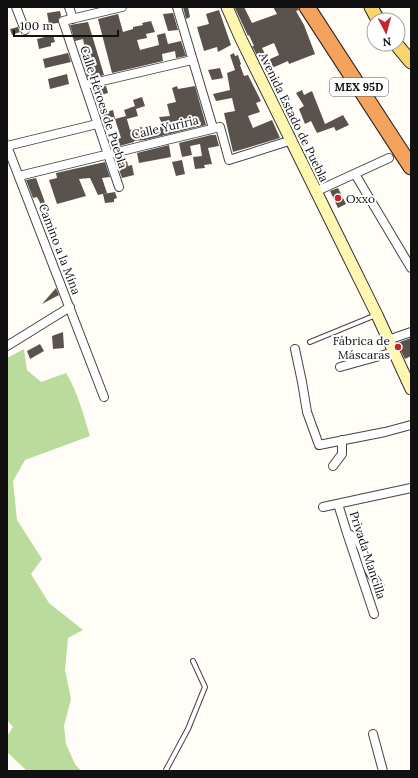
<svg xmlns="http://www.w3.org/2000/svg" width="418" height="778" font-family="Lora,serif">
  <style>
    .forest { fill: #b9dc9c }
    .building { fill: #5a524d }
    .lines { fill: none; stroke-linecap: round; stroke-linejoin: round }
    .lane-casing { stroke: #444; stroke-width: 6 }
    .street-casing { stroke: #444; stroke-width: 10 }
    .secondary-casing { stroke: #333; stroke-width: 13 }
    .primary-casing { stroke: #222; stroke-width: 15 }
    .highway-casing { stroke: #222; stroke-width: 17 }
    .lane { stroke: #fff; stroke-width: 4 }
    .street { stroke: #fff; stroke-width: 8 }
    .secondary { stroke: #fff6b0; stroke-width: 11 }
    .primary { stroke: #f9d66b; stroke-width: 13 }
    .highway { stroke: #f5a25d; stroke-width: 15 }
    .poi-dot { fill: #c4262e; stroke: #fff; stroke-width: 1.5 }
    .labels { text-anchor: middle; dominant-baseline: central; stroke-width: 4; stroke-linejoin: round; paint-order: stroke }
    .shield { fill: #fff; stroke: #585858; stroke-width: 1 }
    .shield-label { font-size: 11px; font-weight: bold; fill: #111 }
    .street-label { font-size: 12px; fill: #111; stroke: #fff }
    .poi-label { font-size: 12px; fill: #111; stroke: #fff; text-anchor: start }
  </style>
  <rect width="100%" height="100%" fill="#fffdf5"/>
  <path class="forest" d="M24,349L27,370L41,382L66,373C78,392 83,414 90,436L25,460L13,481L17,520L42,559L31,574L49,603L83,630L68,638L65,670L71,699L64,726L66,744L75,764L81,771H27L7,752V736L13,727L7,720V358Z"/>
  <path class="building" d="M183,7H188L190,17L186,19Z
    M238,7H244L252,23L277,14L273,7H298L299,10L296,11L304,25L315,54L289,64L288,61L272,68L268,60L279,55L274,43L262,48L265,54L258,57L252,46H254L249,35L248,36L235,8Z
    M219,10L231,45L218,52L217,47L204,51L197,27L209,24L206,14Z
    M60,11L61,16L58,19V23L49,24L47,13Z
    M173,13L178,30L168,31L163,14Z
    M118,14L123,32L133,29V27L143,25L142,23L151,21L155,32L146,34L147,38L137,40L140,50L159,45L157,35L165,33L168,44L181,41L186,56L176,58L175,51L162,54L163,61L112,73L98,19Z
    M88,22L104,75L88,79L79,50L85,49L83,39L75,41L70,25Z
    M18,27L20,32L12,35L10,29Z
    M53,35L55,42L51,43V46L39,49L37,39Z
    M68,53L71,62L45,68L43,59Z
    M234,53L235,56L238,55L241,64L240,65L244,76L248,75L261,101L256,103L260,112L248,116L253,128L272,120L280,138L233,152L224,113L235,111L232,98L216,101L213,94L230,90L227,73L235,70L230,55Z
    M220,68L223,78L212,80L208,70Z
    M67,74L69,84L50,89L48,79Z
    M106,86L108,93L97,96L95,88Z
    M177,86L178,89L195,86L206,125L145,140L134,141V142L112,148L109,141L121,138L115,119L126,116L130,130L142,127L143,132L160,128V127L163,126L159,117L170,116L167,104L176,102L172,88Z
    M302,90L304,95L312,91L325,124L343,115L349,125L336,131L334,127L317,133L311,121L305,124L299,109L304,106L296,93Z
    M142,97L145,106L136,109L133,100Z
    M135,106L138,116L127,119L124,110Z
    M113,110L115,119L104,121L102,113Z
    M211,135H216L219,146L208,148L212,164L204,165L205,168L195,169L193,157L202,156L200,144L190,146L192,155L182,157L179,143Z
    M169,145L171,157L139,163L137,153Z
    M126,156L128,166L132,165L134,175L122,178L115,158Z
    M182,160L185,174L176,176L172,162Z
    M105,162L110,177L102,178L107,193L98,195L90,178L79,179L86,196L57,204L49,180L57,178L56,173Z
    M36,178L47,208L44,210L37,197L33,198L26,180Z
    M338,188L346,204L338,208L330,191Z
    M115,192L117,198L114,199V202L105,203L103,194Z
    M56,288L59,295L42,304Z
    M63,332L64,348L53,349L52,336Z
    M411,338V356L405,359L397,343Z
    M40,344L44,351L30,359L27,351Z"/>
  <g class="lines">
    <g class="lane-casing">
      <path id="lane" d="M310,342L376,315
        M166,771V770L188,729L205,687L193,661"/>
    </g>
    <g class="street-casing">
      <path id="street" d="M16,7L25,30
        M69,7L73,19
        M177,7L213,128
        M85,85L192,60
        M7,146L104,397
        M7,146L97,124
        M355,174L411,268
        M19,176L220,127L229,160L292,140
        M119,187L63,21L122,7
        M317,191L389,158
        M388,340L411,332
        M7,346L70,307
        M295,349L302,382L307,412L319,445L385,432L411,425
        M340,367L394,352
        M333,466L342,454V440
        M338,504L347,533L374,614
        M323,507L411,488
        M347,533C364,541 362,554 369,570C372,576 376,581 380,587
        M373,734L383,771"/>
    </g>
    <g class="secondary-casing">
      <path id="secondary" d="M227,7L241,39L377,315L411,389"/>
    </g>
    <g class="primary-casing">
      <path id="primary" d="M371,7L378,20
        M396,44L411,62"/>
    </g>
    <g class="highway-casing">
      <path id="highway" d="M307,7L411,167"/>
    </g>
    <use href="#lane" class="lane"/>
    <use href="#street" class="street"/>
    <use href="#secondary" class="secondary"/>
    <use href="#primary" class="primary"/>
    <use href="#highway" class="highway"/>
  </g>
  <g class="poi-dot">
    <circle cx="338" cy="198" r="4"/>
    <circle cx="398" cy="347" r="4"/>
  </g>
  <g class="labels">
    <rect class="shield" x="330" y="78" width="58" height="18" rx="3"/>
    <g class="shield-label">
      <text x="359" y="87">MEX 95D</text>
    </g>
    <g class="street-label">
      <text transform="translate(104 107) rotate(72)">Calle Héroes de Puebla</text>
      <text transform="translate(294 117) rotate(64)">Avenida Estado de Puebla</text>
      <text transform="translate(165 127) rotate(-13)">Calle Yuriria</text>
      <text transform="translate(60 249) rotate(69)">Camino a la Mina</text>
      <text transform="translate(368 555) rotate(72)">Privada Mancilla</text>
    </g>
    <g class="poi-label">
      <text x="346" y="198">Oxxo</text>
      <text x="390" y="340" text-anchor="end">Fábrica de<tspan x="390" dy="14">Máscaras</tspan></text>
    </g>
  </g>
  <rect width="418" height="778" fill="none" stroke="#111111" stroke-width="16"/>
  <g transform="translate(386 32) rotate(174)"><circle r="19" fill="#ffffff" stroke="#a0a0a0"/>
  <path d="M0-3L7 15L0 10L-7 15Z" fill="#c4262e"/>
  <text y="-6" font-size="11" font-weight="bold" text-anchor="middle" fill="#111111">N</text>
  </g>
  <path d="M14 30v6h104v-6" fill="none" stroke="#111111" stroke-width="2"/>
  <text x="20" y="30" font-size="12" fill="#111111" stroke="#ffffff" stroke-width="3" paint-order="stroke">100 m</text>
</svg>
